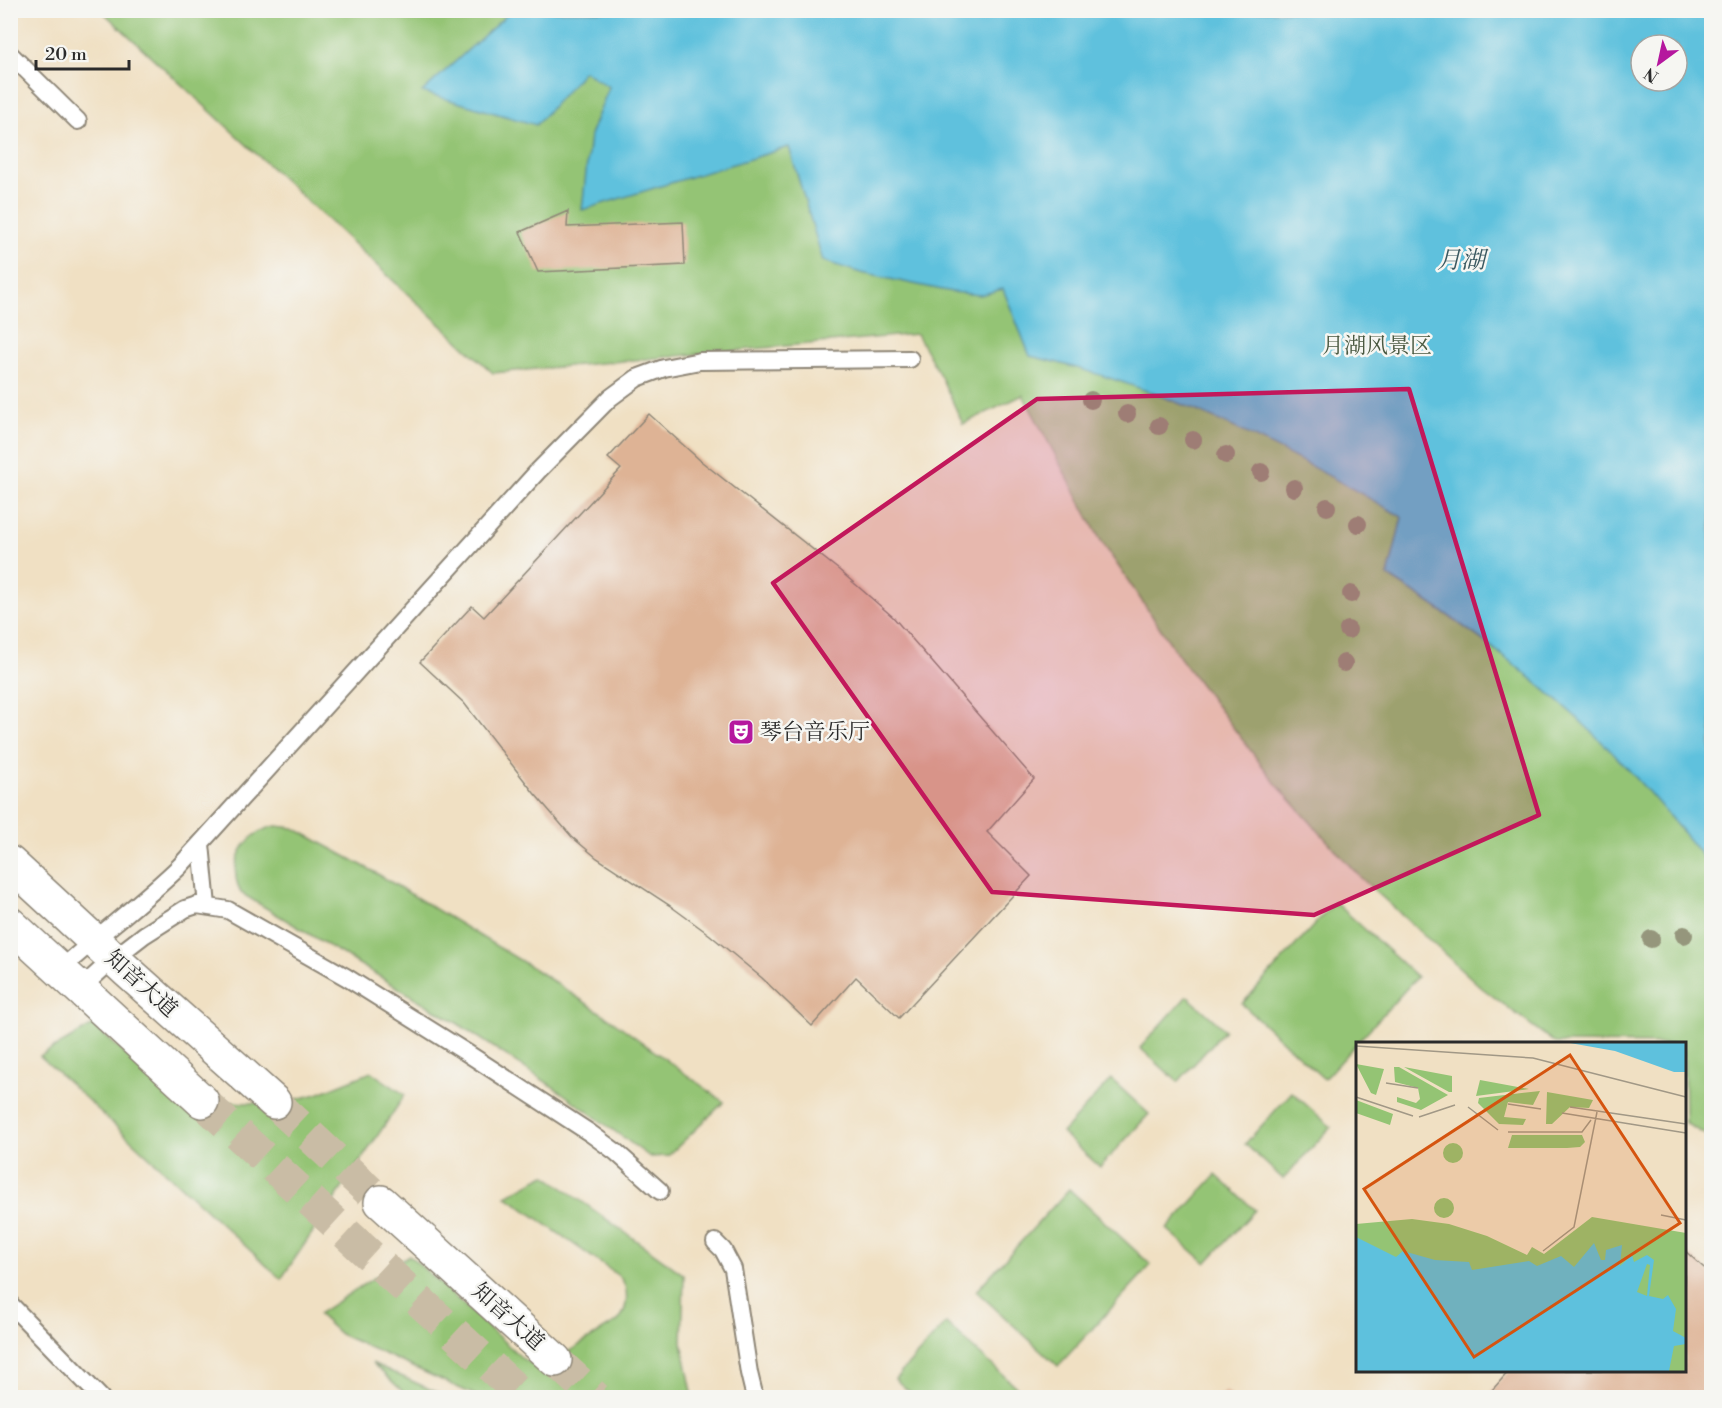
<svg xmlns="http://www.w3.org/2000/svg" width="1722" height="1408" font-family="'Libre Bodoni','Noto Serif SC',serif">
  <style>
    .green { fill: #94c474; stroke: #607850; stroke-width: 1.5; fill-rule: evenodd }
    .water { fill: #5ec1dd; stroke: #447684; stroke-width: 1.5; fill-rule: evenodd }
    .building { fill: #deb395 }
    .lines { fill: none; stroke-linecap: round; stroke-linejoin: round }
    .secondary-tunnel { stroke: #c9bca5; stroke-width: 33; stroke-dasharray: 33 16; stroke-linecap: butt }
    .service-casing { stroke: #8e8677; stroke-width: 20 }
    .secondary-casing { stroke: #8e8677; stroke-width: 36 }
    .service { stroke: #fff; stroke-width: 16 }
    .secondary { stroke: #fff; stroke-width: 33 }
    .tree { fill: #95967c }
    .marked { fill: #c2185b; fill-opacity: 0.2; stroke: #c2185b; stroke-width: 4.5; stroke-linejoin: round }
    .labels { text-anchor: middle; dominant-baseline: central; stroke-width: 5; stroke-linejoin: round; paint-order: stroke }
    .park-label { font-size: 22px; fill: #4a5941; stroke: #f6f6f2 }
    .poi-label { font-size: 22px; fill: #2b2b2b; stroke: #f6f6f2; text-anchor: start }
    .street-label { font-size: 22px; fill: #2b2b2b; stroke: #f6f6f2 }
    .water-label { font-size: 24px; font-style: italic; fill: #3a5860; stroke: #f6f6f2 }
    .inset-road { fill: none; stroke: #a19886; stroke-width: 1.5 }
    .view { fill: #d5540f; fill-opacity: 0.15; stroke: #d5540f; stroke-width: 3 }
    .inset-edge { fill: none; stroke: #2b2b2b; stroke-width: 3 }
  </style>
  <rect width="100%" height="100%" fill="#f6f6f2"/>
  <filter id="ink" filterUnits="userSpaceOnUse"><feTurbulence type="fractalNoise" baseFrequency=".0167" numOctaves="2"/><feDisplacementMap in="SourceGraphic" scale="12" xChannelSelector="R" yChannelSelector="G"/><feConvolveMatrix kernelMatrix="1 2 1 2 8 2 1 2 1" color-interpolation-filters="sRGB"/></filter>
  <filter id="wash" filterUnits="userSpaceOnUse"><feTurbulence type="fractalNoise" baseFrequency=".008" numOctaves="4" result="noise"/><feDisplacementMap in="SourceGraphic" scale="24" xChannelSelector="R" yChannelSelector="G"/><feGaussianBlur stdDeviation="1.35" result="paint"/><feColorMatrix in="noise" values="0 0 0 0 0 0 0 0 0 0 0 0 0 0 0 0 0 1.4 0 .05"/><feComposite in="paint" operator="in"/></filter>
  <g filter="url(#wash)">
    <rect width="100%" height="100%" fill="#f0e0c3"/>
    <path class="green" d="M102,11H1711V1138L1685,1123L1684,1044L1555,1043L1482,988L1359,876L1276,784L1181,659L1100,539L1023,395L963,424L942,379L917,334L493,373ZM1641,45H1677V81H1641Z
      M276,826L294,828L376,873L536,970L609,1018L724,1102L668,1156L650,1157L558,1090L460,1025L241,893C226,863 245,832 276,826Z
      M1335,902L1417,977L1324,1079L1242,1004Z
      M1187,996L1225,1030L1178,1082L1140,1048Z
      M93,1025L142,1069L161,1083L202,1101L250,1103L294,1100L317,1094L371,1072L405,1095L281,1279L40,1056Z
      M1111,1079L1149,1114L1100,1167L1062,1133Z
      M1292,1092L1331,1127L1283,1179L1245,1144Z
      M545,1175L684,1275L682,1343L693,1397H479L340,1334L318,1314L409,1255L523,1359L535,1365H547L618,1321C628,1310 630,1289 620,1277L506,1196Z
      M1216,1175L1255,1210L1206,1263L1167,1229Z
      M1069,1189L1151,1265L1058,1366L976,1291Z
      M946,1323L1027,1397H915L895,1379Z
      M372,1363L447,1397H409Z"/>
    <path class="water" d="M511,11H1711V867C1669,815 1627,764 1577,718C1519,665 1455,618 1388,576L1402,517C1281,447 1167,387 1030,356L1003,289L980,295L952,292L861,273L823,261L789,147L582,210L590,135L609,87L584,71L536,125L422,92ZM1641,45H1677V81H1641Z"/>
    <g id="blocks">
      <path class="building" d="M568,211L567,227L683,222L685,265L538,272L520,232Z
        M649,414L702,462L839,570L893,617L1034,779L987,832L1031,876L899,1018L856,977L812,1026L762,978L710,935L669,905L597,858L572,837L534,793L464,703L420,662L472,606L484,617L621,469L608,458Z
        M1684,1250L1712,1275V1398H1485L1510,1370H1684Z
        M1226,1391L1234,1398H1216Z"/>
    </g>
  </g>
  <g filter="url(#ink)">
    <use href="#blocks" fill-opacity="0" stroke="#8e8677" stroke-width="1.5"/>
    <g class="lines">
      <path class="secondary-tunnel" d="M202,1101L525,1398
        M274,1102L381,1202
        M555,1360L596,1398"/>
      <g class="service-casing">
        <path id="service" d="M10,54L78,121
          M201,844L207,906
          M60,970C99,934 142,903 180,866L538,471L610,398L637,378L664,368L700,361L910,359
          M80,989L113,959L144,935L185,909L197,905L228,910L346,977L467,1053L590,1133L616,1152L660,1191
          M715,1242L723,1250L733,1269L749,1373L755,1398
          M10,1304L101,1398"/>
      </g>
      <g class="secondary-casing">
        <path id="secondary" d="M10,863L127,971L274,1102
          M10,924L202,1101
          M381,1202L555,1360"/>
      </g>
      <use href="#service" class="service"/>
      <use href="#secondary" class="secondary"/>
    </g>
    <g class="tree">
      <circle cx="1091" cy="400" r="9"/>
      <circle cx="1127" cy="414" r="9"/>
      <circle cx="1159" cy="426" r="9"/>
      <circle cx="1193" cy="440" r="9"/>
      <circle cx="1226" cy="455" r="9"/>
      <circle cx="1261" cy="472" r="9"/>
      <circle cx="1294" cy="488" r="9"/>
      <circle cx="1327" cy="507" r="9"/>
      <circle cx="1358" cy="524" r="9"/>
      <circle cx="1351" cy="594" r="9"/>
      <circle cx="1348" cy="630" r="9"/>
      <circle cx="1344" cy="663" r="9"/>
      <circle cx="1684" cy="935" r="9"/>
      <circle cx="1651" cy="939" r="9"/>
    </g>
  </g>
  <path class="marked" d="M1409,389L1539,815L1314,915L992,892L773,583L1037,399Z"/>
  <defs>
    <g id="theatre-square" transform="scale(1.35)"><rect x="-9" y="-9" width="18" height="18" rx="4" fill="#b5179e" stroke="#f6f6f2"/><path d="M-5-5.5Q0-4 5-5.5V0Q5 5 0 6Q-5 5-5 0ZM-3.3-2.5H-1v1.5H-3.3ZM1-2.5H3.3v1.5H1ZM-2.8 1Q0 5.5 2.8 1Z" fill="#fff"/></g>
  </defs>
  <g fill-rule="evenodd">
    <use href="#theatre-square" x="741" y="732"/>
  </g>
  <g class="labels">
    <g class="park-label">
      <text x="1377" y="346">月湖风景区</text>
    </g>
    <g class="poi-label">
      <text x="760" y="732">琴台音乐厅</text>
    </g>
    <g class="street-label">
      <text transform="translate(141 984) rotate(42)">知音大道</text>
      <text transform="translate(508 1317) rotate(42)">知音大道</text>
    </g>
    <g class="water-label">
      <text x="1461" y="261">月湖</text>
    </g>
  </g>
  <g transform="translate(1356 1042)">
    <rect width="330" height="330" fill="#f0e0c3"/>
    <path d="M0,22L28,27L20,53L15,51ZM38,25H43L92,53L65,68L41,60V55L60,61L64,57L62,46L39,40ZM48,25L96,34V50H93ZM124,38L173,47L120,54ZM184,49L177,63L152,60L148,75L170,77L167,83L143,82L122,61L123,56ZM191,50L237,58L233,66L214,65L196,82H190ZM0,58L37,72L34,83L0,71ZM156,93H226L229,100L224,105L211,106H152ZM87 111a10 10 0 1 1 20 0a10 10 0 1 1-20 0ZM78 166a10 10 0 1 1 20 0a10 10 0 1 1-20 0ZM236,175L330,191V329H0V182L56,177L93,182L131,194L171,213L176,205L188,212Z" fill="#94c474"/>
    <path d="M214,1H330V30H318L259,9ZM0,195L40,215L47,209L79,218L113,220L116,228L173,219L181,224L205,214L218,225L238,201L245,218H249L250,208L266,203L264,224L276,213L278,220L291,213L298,218L293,254L307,257L312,253L320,267L317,289L330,296V302L318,304L313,329H0ZM291,222L294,223L291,254L281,250Z" fill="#5ec1dd" fill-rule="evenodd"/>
    <path class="inset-road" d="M0,4L177,16L330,55M30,41L62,46M0,55L57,74M152,62L185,67M112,65L142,88M214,65L330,82M206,71L330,91M63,75L99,63M152,90H226L235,78M305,173L330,178M187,209L218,185L241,70"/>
    <path class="view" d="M214,13L324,181L118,315L8,147Z"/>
    <rect width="330" height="330" class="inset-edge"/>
  </g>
  <rect width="1722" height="1408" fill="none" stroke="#f6f6f2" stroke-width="36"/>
  <g transform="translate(1659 63) rotate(213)"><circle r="28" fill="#f6f6f2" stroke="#a5a5a2" stroke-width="1.5"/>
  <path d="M0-4.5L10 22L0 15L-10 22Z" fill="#b5179e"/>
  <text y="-9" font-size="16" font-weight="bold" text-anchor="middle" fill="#2b2b2b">N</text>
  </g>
  <path d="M36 60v9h93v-9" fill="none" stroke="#2b2b2b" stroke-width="3"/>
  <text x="45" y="60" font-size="18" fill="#2b2b2b" stroke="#f6f6f2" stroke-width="4.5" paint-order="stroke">20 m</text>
</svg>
